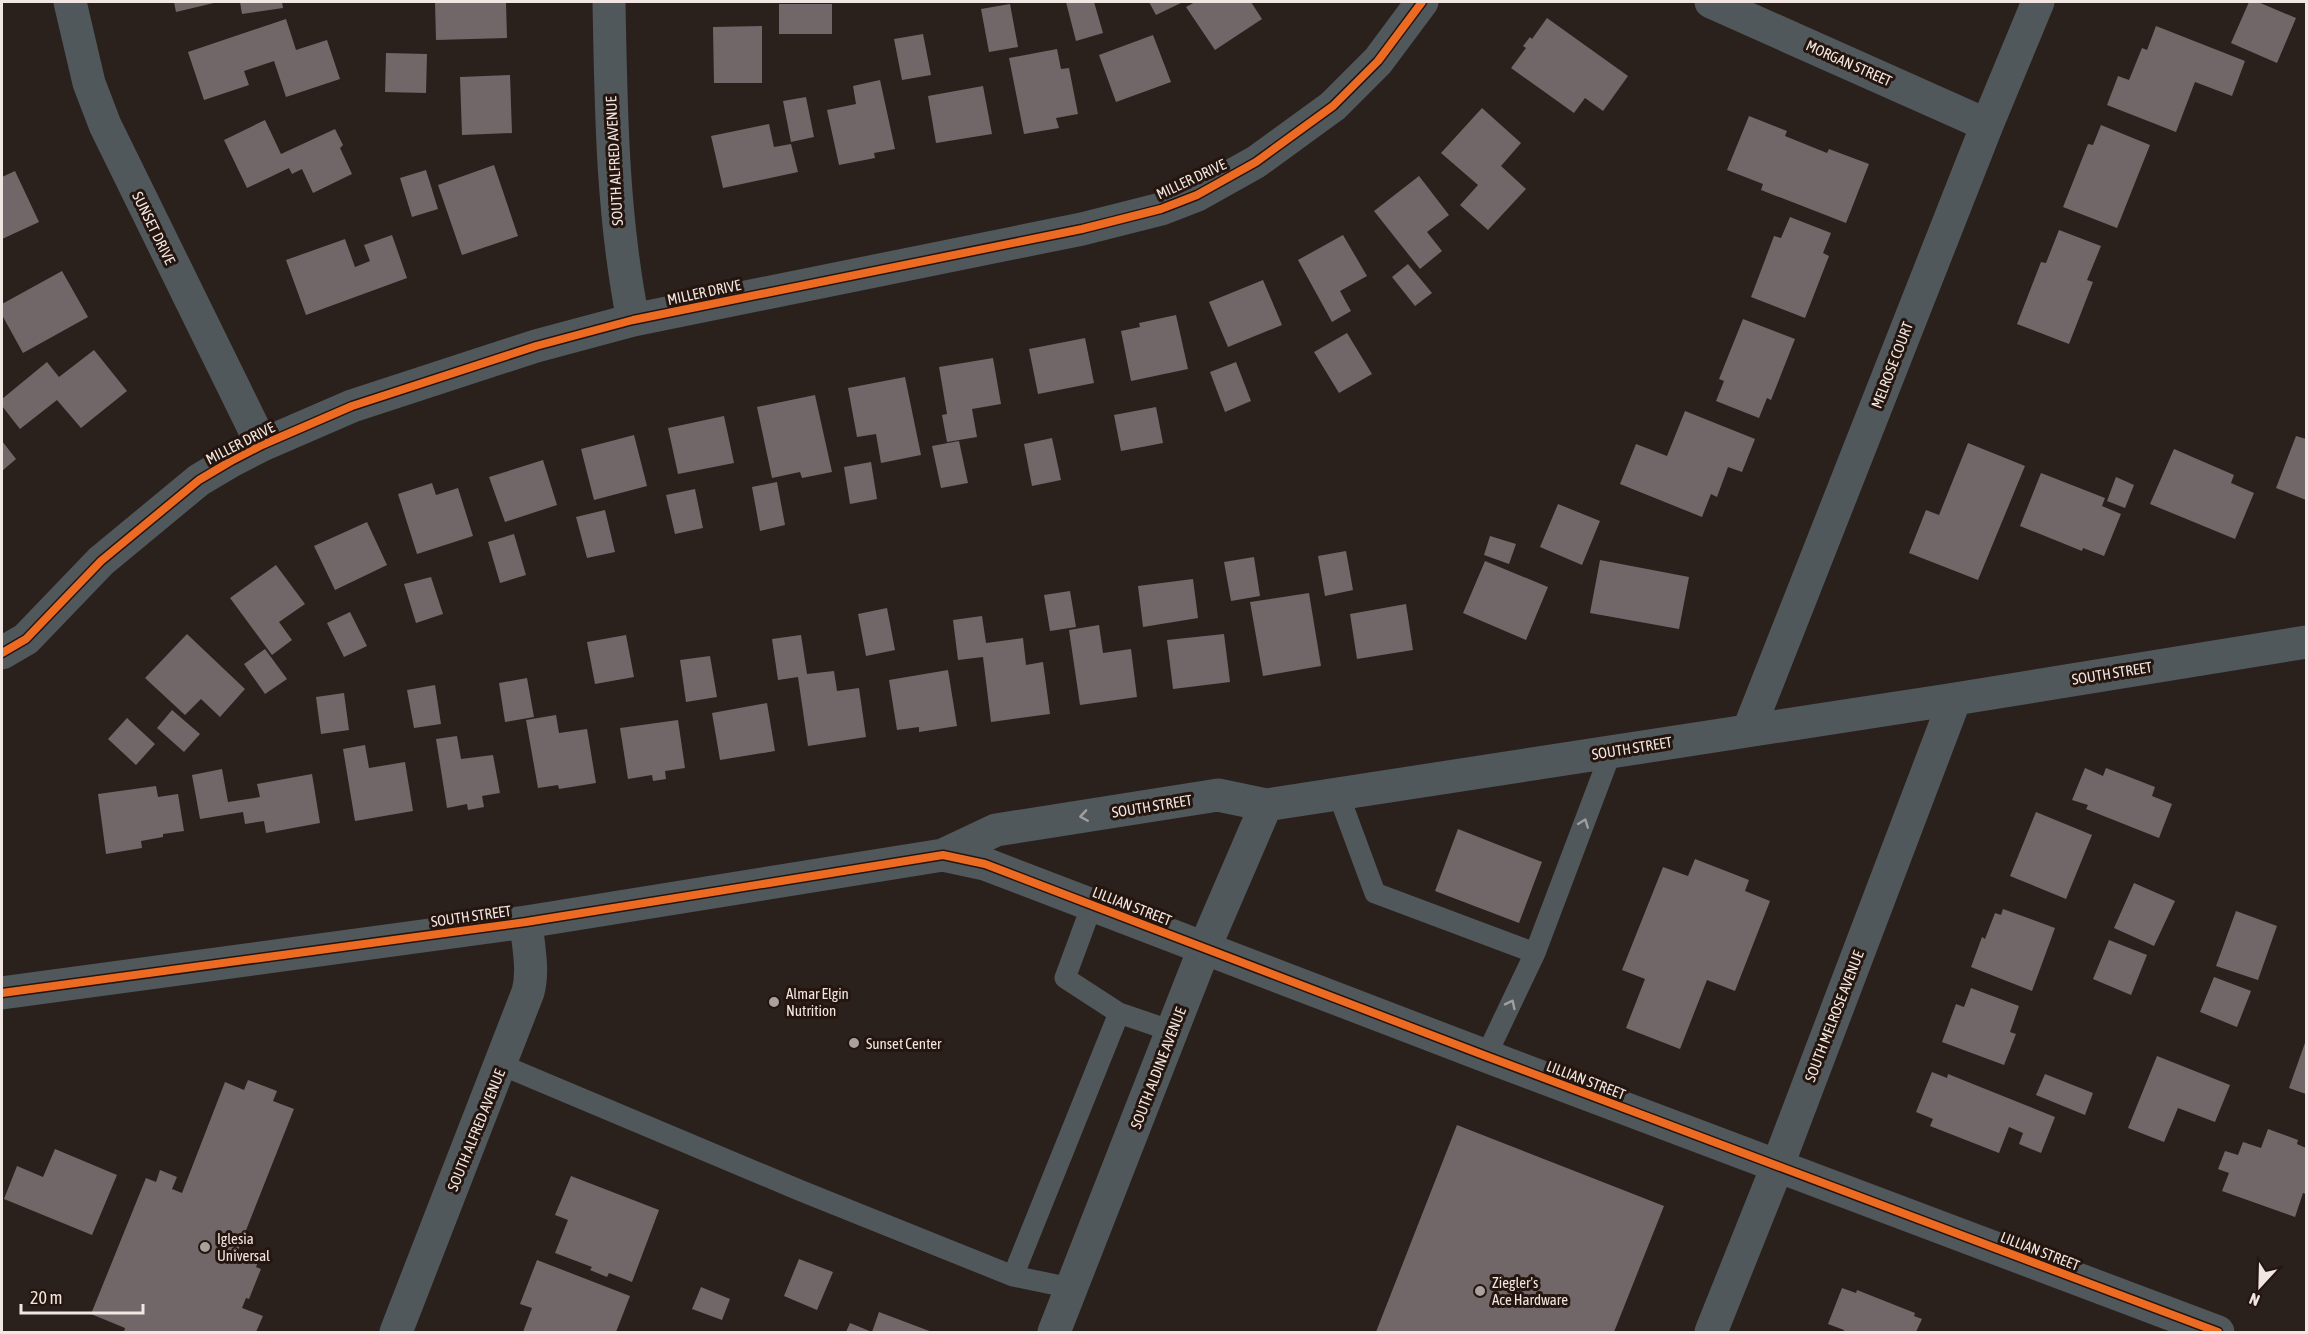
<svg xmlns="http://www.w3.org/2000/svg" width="2308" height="1334" font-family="'Asap Condensed',sans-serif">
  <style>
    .building { fill: #726768 }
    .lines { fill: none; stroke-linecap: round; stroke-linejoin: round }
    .service { stroke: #50585b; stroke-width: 21 }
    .minor { stroke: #50585b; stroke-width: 33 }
    .cycleway-casing { stroke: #25150f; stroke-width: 11 }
    .cycleway { stroke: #ed6a23; stroke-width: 8 }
    .oneway { stroke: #a09f9e }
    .poi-dot { fill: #aba19c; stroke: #25150f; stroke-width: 2 }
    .labels { text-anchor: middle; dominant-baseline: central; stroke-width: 6; stroke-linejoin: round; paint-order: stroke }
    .street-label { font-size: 15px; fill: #f1e6e1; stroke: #25150f }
    .poi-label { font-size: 15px; fill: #f1e6e1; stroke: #25150f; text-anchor: start }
  </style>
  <rect width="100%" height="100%" fill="#2a211d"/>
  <path class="building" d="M174,2H218L176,12Z
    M240,2H282L283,8L242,14Z
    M435,2H506L507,38L436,40Z
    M1066,2H1094L1103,33L1076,41Z
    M1149,2H1183L1156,15Z
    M1195,2H1251L1262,19L1215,50L1186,7Z
    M2249,2H2258L2296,18L2277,63L2231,43Z
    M779,4H832V34H779Z
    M1010,4L1018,47L989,52L981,9Z
    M1547,18L1628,76L1603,111L1585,98L1574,113L1511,68L1526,48L1523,46L1530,37L1532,39Z
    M286,19L296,50L327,40L340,79L286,97L274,61L244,71L249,85L204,100L188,52Z
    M762,26V83H714L713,27Z
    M2156,26L2245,61L2232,96L2195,82L2176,132L2107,105L2118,76L2129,80L2142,48L2147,50Z
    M923,34L931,75L902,80L894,39Z
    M1153,35L1171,82L1116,102L1099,55Z
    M1057,49L1061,69L1069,68L1078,114L1056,118L1059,128L1024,134L1009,58Z
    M386,53L427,54L426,93L385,92Z
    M510,75L512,133L462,135L460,77Z
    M880,80L895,149L874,153L875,158L839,165L827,110L856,104L853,86Z
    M983,86L992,134L936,143L928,96Z
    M806,97L814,137L791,142L783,101Z
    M1482,108L1521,143L1501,166L1526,189L1488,230L1460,205L1478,185L1441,153Z
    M1749,116L1787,131L1785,136L1827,153L1829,149L1869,164L1846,223L1761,190L1763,184L1727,170Z
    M265,120L281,154L335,129L343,145L340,148L352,174L313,193L302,169L292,174L289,168L247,188L224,140Z
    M769,124L774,147L791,144L798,172L723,188L711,136Z
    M2101,125L2150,145L2117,228L2063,207L2088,144L2093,145Z
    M494,165L518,236L462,255L438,185Z
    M426,170L438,209L412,217L400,178Z
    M15,171L39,222L2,239V177Z
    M1419,176L1449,215L1427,232L1442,251L1420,269L1374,211Z
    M1790,217L1831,233L1823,253L1829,256L1805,318L1751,297L1774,236L1781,238Z
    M2059,230L2101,246L2087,280L2093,282L2069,344L2017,324L2041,262L2046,263Z
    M392,235L407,278L306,315L286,260L345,239L355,267L370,261L364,245Z
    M1343,235L1367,276L1340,291L1351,311L1332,322L1298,260Z
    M1408,264L1432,293L1415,306L1392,277Z
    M62,271L88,317L23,353L2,315V304Z
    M1263,280L1282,325L1228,347L1209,302Z
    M1176,315L1188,369L1131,381L1121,331L1140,327L1139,323Z
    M1743,319L1795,339L1771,400L1767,398L1759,418L1716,401L1724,381L1719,379Z
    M1347,333L1372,374L1339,393L1314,352Z
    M1085,338L1094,383L1038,394L1029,349Z
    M94,350L127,391L81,428L57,400L20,429L2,406V399L47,362L59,377Z
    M993,358L1001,404L972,409L977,437L947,442L942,415L947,414L939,367Z
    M1236,362L1251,401L1225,412L1210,372Z
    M905,377L921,455L881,463L876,434L857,437L848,388Z
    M815,395L832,472L802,478L800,472L772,478L757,407Z
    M1156,407L1163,443L1121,451L1114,415Z
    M1685,411L1755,439L1742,472L1728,467L1717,497L1711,494L1702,517L1620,484L1636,444L1667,456Z
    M724,416L734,463L678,474L668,428Z
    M634,435L647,486L594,500L581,449Z
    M2296,436L2306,439V500L2276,488Z
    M1052,438L1061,480L1032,486L1024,444Z
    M2,441L16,459L2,471Z
    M959,441L968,483L941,488L932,446Z
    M1968,443L2025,466L1978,580L1909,553L1926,510L1939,515Z
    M2174,449L2234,475L2231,483L2254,493L2235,539L2150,504Z
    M543,460L557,505L505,522L489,477Z
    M871,462L877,499L850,504L844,467Z
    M2041,473L2105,498L2102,506L2121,514L2104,556L2083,548L2082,551L2020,526Z
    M2116,477L2134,485L2125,508L2107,501Z
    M777,482L785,525L760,531L752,487Z
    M432,483L436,495L458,488L473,536L417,554L398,494Z
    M695,489L703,528L675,534L666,495Z
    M1558,504L1600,521L1582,565L1540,547Z
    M605,510L615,552L587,558L576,517Z
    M367,522L387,565L335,590L314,546Z
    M514,534L526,575L500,583L488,542Z
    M1490,536L1516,544L1509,564L1484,555Z
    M1346,551L1353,590L1325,596L1318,556Z
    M1254,557L1260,596L1231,601L1224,562Z
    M1600,560L1689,577L1679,629L1590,613Z
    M1485,561L1548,587L1526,640L1463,613Z
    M276,565L305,604L279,622L292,640L272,655L230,598Z
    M431,577L443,614L416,623L404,584Z
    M1193,579L1198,618L1143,627L1138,586Z
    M1070,591L1076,627L1050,631L1044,595Z
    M1309,593L1321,666L1263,676L1250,602Z
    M1406,604L1413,650L1357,659L1350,614Z
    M887,608L895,650L866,656L858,614Z
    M350,612L367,646L344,657L327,623Z
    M982,616L986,643L1023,638L1026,665L1043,662L1050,714L991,722L983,657L958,660L953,620Z
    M1099,625L1103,653L1131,649L1137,697L1080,705L1069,630Z
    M187,634L245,689L220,717L201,699L185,715L145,678Z
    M1224,634L1230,682L1173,689L1167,640Z
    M626,635L634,677L595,684L587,642Z
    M801,635L807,674L834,671L837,691L859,688L866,737L808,746L798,677L778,680L772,639Z
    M265,649L287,679L265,694L244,664Z
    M710,656L717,697L686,702L680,660Z
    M948,670L957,726L919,732V727L897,730L889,680Z
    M527,678L534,717L505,722L499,683Z
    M435,685L441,724L414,728L407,690Z
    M344,693L349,730L321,734L316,697Z
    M767,703L775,751L720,760L712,713Z
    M172,710L200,734L184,752L157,728Z
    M556,715L559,733L587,729L596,783L559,789L558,785L538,788L526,720Z
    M127,718L155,744L136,765L108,739Z
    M678,720L685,768L665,771L666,779L653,781L652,775L628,779L620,728Z
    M457,736L461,759L493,755L500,793L482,796L484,807L468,810L467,804L447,808L436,739Z
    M365,745L369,768L405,762L413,811L355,821L343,749Z
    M2085,768L2103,776L2106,768L2155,787L2152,796L2172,804L2159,838L2086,809L2088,805L2072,800Z
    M222,769L228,802L260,797L257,784L312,774L320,823L266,833L264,821L245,824L243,812L200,819L192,775Z
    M156,786L158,797L178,794L184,831L163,834V837L141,841L142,848L106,854L98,794Z
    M2036,812L2092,835L2066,899L2010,876Z
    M1458,829L1542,862L1519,923L1435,891Z
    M1695,859L1749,880L1745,891L1770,901L1735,991L1707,980L1680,1049L1626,1028L1645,979L1622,970L1663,867L1688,876Z
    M2134,883L2175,901L2154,946L2114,928Z
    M2003,909L2055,928L2032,991L1971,967L1982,937L1985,939L1995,913L2001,915Z
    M2236,911L2277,926L2258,980L2216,966Z
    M2109,940L2147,955L2131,995L2093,979Z
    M2214,977L2251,991L2237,1027L2200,1012Z
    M1971,988L2019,1006L2010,1032L2016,1034L2004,1065L1942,1042L1956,1004L1964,1007Z
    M2306,1040V1094L2289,1088Z
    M2157,1056L2230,1085L2215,1122L2178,1108L2164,1142L2128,1128Z
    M1932,1072L1947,1078L1948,1074L2055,1117L2041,1153L2019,1144L2023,1133L2009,1127L1999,1153L1930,1126L1933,1119L1916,1112Z
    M2045,1074L2093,1093L2085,1115L2036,1095Z
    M248,1080L277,1091L273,1101L294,1109L237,1253L258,1262L256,1267L261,1269L249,1299L246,1298L242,1308L263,1316L256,1332H124L125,1328L91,1314L146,1178L156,1182L160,1170L177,1177L172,1189L182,1193L225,1082L244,1090Z
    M1457,1125L1664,1206L1614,1332H1376Z
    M2268,1129L2298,1140L2297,1144L2306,1148V1194L2303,1193L2295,1217L2222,1191L2229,1173L2218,1169L2225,1151L2238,1155L2243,1142L2261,1148Z
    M55,1149L117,1175L92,1235L4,1199L17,1166L43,1177Z
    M571,1176L659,1210L632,1282L609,1273L607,1277L590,1270L592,1267L555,1253L568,1220L555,1215Z
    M799,1259L833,1272L817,1310L784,1296Z
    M537,1260L630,1296L616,1332H523L532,1308L520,1304Z
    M701,1287L730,1299L722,1320L692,1309Z
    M1842,1288L1856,1293L1857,1290L1915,1313L1914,1316L1922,1319L1916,1332H1843L1844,1330L1828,1324Z
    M879,1312L932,1332H846L850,1323L872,1332Z"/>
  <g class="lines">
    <path class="service" d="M1338,793L1375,893L1535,953
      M1119,1013L1172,1031
      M1486,1056L1535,953L1611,752
      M502,1065L799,1190L1013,1276L1071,1288
      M1013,1276L1119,1013L1065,978L1092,905"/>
    <path class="minor" d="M70,2L89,83L105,125L262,445
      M609,2C611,109 612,214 633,320
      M1711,2L1987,125
      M2,653L26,639L101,561L199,480L231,461L262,445L352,406L536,346L633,320L1082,229L1161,209L1197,195L1256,162L1333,106L1378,61L1422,2
      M1749,729L1987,125L2038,2
      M943,855L985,864L1486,1056L2218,1332
      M2,993L526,922L943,855L996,830L1218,795L1266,805L1955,699L2306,642
      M396,1332L528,992C534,970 528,945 526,922
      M1054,1332L1204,949L1266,805
      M1711,1332L1777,1167L1955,699"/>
    <g class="cycleway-casing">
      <path id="cycleway" d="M2,653L26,639L101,561L199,480L231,461L262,445L352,406L536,346L633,320L1082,229L1161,209L1197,195L1256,162L1333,106L1378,61L1422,2
        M2,993L526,922L943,855L985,864L1486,1056L2218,1332"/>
    </g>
    <use href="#cycleway" class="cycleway"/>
  </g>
  <defs><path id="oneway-chevron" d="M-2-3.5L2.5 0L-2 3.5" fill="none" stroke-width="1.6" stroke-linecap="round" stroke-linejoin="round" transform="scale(1.5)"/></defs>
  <g class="oneway">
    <use href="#oneway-chevron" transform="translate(1084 816) rotate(171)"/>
    <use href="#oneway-chevron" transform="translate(1584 823) rotate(-69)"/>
    <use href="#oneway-chevron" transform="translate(1511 1004) rotate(-64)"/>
  </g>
  <g class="poi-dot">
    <circle cx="774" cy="1002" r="6"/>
    <circle cx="854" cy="1043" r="6"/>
    <circle cx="205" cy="1247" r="6"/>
    <circle cx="1480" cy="1291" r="6"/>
  </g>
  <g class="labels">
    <g class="street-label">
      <text transform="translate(1849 63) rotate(24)">MORGAN STREET</text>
      <text transform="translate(614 161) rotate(-93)">SOUTH ALFRED AVENUE</text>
      <text transform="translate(1191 179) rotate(-25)">MILLER DRIVE</text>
      <text transform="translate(154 228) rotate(64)">SUNSET DRIVE</text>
      <text transform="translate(704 292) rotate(-12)">MILLER DRIVE</text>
      <text transform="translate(1892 365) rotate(-69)">MELROSE COURT</text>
      <text transform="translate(240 443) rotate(-27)">MILLER DRIVE</text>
      <text transform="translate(2112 673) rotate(-9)">SOUTH STREET</text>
      <text transform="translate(1632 748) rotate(-9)">SOUTH STREET</text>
      <text transform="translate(1152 806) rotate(-9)">SOUTH STREET</text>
      <text transform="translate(1132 906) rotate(21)">LILLIAN STREET</text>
      <text transform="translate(471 916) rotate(-8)">SOUTH STREET</text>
      <text transform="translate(1834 1016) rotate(-69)">SOUTH MELROSE AVENUE</text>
      <text transform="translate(1158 1068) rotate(-69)">SOUTH ALDINE AVENUE</text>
      <text transform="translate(1586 1080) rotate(21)">LILLIAN STREET</text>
      <text transform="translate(476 1130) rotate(-68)">SOUTH ALFRED AVENUE</text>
      <text transform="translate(2040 1251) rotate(21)">LILLIAN STREET</text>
    </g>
    <g class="poi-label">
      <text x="786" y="993">Almar Elgin<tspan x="786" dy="17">Nutrition</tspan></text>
      <text x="866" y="1043">Sunset Center</text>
      <text x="217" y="1238">Iglesia<tspan x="217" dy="17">Universal</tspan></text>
      <text x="1492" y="1282">Ziegler's<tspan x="1492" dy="17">Ace Hardware</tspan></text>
    </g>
  </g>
  <rect width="2308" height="1334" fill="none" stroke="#f1e6e1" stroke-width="6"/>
  <g transform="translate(2260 1286) rotate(202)" stroke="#25150f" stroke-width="4.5" paint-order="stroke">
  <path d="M0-4.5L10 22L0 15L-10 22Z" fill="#f1e6e1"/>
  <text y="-9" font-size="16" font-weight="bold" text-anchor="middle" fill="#f1e6e1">N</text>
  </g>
  <path d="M21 1304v9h122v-9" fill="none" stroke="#f1e6e1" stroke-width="3"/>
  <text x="30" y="1304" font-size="18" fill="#f1e6e1" stroke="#25150f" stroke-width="4.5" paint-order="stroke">20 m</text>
</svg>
